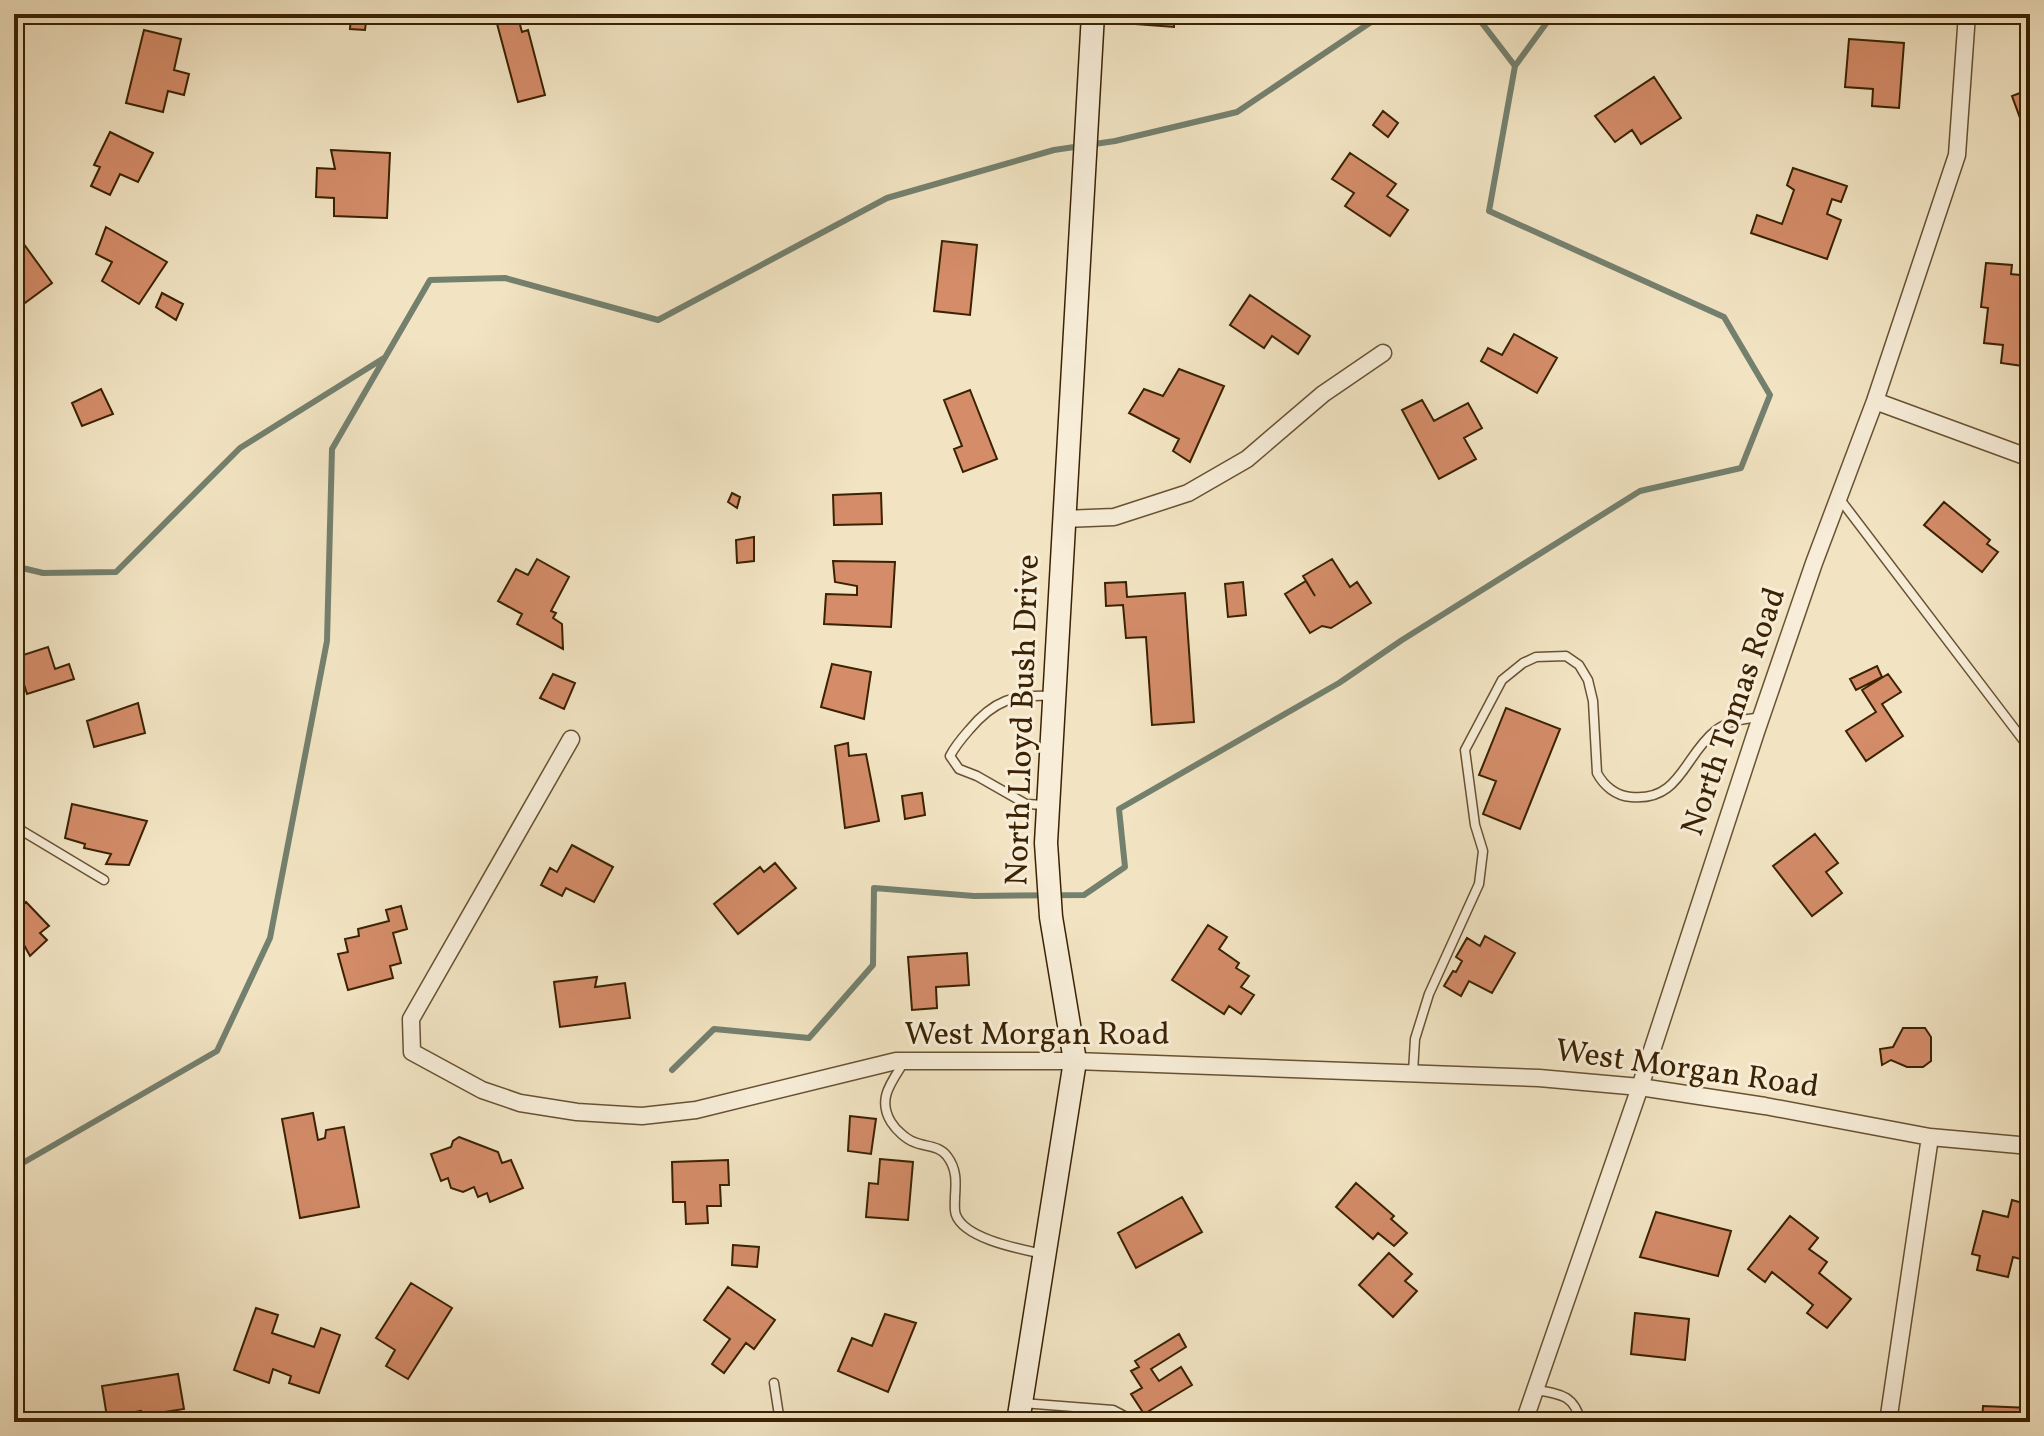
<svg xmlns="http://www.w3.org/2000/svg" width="2044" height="1436" font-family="Vollkorn,serif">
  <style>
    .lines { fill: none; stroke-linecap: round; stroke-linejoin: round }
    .stream { stroke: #74806e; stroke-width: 6 }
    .building { fill: #d48c69; stroke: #3a2202; stroke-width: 2 }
    .lane-casing { stroke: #685232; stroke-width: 11 }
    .street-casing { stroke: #685232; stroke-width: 19 }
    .secondary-casing { stroke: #3a2202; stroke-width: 25 }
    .lane { stroke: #f7edd8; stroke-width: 8 }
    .street { stroke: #f7edd8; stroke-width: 16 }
    .secondary { stroke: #f7edd8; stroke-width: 22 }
    .labels { text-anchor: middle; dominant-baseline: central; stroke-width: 6; stroke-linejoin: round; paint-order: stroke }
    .street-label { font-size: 32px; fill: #3a2202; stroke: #f7edd8 }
  </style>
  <rect width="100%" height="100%" fill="#f2e4c3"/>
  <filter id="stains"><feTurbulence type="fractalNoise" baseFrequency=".0025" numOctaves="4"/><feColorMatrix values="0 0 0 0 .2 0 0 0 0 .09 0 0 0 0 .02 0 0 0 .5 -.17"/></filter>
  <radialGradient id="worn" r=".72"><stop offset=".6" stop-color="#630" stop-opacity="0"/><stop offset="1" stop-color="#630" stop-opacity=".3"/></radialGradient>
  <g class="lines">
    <path class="stream" d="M1515,66L1553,14
      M14,566L43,573L116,572L240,448L384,358
      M672,1070L714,1029L809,1038L873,965L874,888L974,896L1084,895L1125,867L1119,809L1339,683L1402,640L1640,491L1741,468L1770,395L1724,317L1489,211L1515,66L1475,14
      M14,1168L217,1051L270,938L327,641L332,449L430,280L505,278L658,320L887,198L1054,150L1115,141L1237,112L1383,14"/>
  </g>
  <path class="building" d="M332,14H367L365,30L350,29L351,15Z
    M482,14H517L522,32L528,30L545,95L518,102L496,20L485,23Z
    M1136,14H1201V17L1174,15V27L1136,24Z
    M144,30L181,39L174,70L189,74L184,95L168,91L163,112L126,103Z
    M1849,39L1904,43L1899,108L1872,106L1873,89L1845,87Z
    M1654,77L1681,118L1641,144L1632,130L1615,142L1595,116Z
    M2030,89V122L2027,113L2020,118L2012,96Z
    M1383,111L1398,123L1388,137L1373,125Z
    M110,132L153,153L138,182L120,174L110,195L91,186L100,167L94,165Z
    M331,150L390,153L387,218L334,216V198L316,197L317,168L335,169Z
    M1350,153L1396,184L1387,196L1408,210L1390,236L1345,206L1354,193L1332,179Z
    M1793,168L1847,186L1841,202L1832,199L1827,214L1841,220L1827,259L1751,233L1757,215L1782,224L1794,190L1787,185Z
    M106,227L167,262L139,304L102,281L112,262L96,254Z
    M18,236L52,283L14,311V239Z
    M942,241L977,245L970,315L934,311Z
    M1986,263L2012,265L2011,274L2030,276V306L2023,366L2001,363L2003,345L1984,343L1988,308L1981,307Z
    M162,293L183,304L176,320L156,307Z
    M1250,295L1310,336L1298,354L1272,336L1264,348L1230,325Z
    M1514,334L1557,358L1537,393L1481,361L1488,348L1502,355Z
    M1179,369L1224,386L1190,462L1173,451L1179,439L1129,413L1144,389L1163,396Z
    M101,389L113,414L82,426L72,403Z
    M970,390L997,459L963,472L954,449L962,446L944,400Z
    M1422,400L1434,421L1468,403L1482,428L1464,438L1476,459L1439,479L1402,410Z
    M732,493L740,497L737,508L728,502Z
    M881,493L882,524L834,525L833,495Z
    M1944,502L1990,540L1987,544L1998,552L1982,572L1924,525Z
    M754,537V561L737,563L736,540Z
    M537,559L569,577L551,611L556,613L553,618L562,624L563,649L517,624L522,614L498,601L516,569L528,575Z
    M1332,559L1350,587L1357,582L1371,603L1331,628L1322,626L1310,633L1285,594L1306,581L1315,596L1303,576Z
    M833,561L895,562L891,627L824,624L826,594L857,595V586L835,582Z
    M1126,582L1127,597L1185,593L1194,722L1152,725L1146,637L1126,638L1123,605L1106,606L1105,583Z
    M1243,582L1246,615L1228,617L1225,584Z
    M48,647L55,669L69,664L74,679L27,694L23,681L14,684V658Z
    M832,664L871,672L864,719L821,707Z
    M1877,666L1882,677L1856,690L1850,679Z
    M553,674L575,683L564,709L540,698Z
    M1888,674L1901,692L1882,704L1903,736L1866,761L1846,731L1876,712L1862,690Z
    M138,703L145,733L94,747L87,721Z
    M1506,708L1560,729L1520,829L1483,814L1496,781L1479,775Z
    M848,743L849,756L866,754L879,821L845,828L835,746Z
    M922,793L925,815L905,819L902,796Z
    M72,804L147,821L129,865L106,864L111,854L84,848L85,844L65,838Z
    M1815,834L1838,863L1826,872L1842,893L1812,916L1773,866Z
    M572,845L613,867L594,902L566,888L562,896L541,885L550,868L557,872Z
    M775,863L796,888L738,934L714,904L760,867L764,872Z
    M26,902L49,926L40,933L47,940L30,956L24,945L14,955V914Z
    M401,906L407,929L393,933L401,963L390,966L393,978L348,990L338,954L348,952L345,939L359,936L358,929L389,921L386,910Z
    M1208,925L1227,937L1219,949L1239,963L1236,968L1249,976L1241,987L1254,995L1241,1014L1229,1006L1224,1014L1172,980Z
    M1485,936L1515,953L1492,993L1469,981L1461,996L1444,986L1453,971L1456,972L1462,961L1456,957L1467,938L1480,946Z
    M967,953L969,985L936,987L937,1008L912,1010L908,957Z
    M597,977L595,987L625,983L630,1018L560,1027L554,982Z
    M1903,1028H1925L1931,1037V1061L1923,1067H1907L1891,1060L1882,1065L1880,1049L1893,1047Z
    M313,1113L318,1140L325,1138L326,1130L344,1127L359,1207L300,1218L282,1119Z
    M850,1116L876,1119L871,1154L848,1151Z
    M459,1137L498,1152L502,1163L511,1160L523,1188L490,1202L487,1193L478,1197L474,1187L463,1192L451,1188L448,1178L441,1181L431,1154L451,1147L453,1141Z
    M880,1159L913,1162L908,1220L866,1217L869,1183L878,1184Z
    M728,1160L729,1185H720L721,1206H707L708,1223L686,1224L685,1202H673L672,1162Z
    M1356,1183L1394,1216L1391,1219L1407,1233L1394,1246L1378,1233L1373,1239L1336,1207Z
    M1182,1197L1202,1232L1136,1268L1118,1233Z
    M2012,1200L2030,1205V1234L2024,1260L2013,1257L2008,1277L1977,1270L1980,1256L1972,1254L1983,1211L2008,1217Z
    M1656,1212L1731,1231L1718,1276L1640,1257Z
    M1790,1216L1818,1238L1809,1249L1827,1262L1819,1273L1851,1299L1827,1328L1807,1313L1813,1305L1772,1272L1765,1282L1748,1269Z
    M733,1245L759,1247L757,1267L732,1265Z
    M1389,1253L1412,1274L1405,1281L1417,1291L1393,1317L1359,1285Z
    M411,1283L452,1308L408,1379L386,1366L395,1350L376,1338Z
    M728,1287L775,1320L754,1349L746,1343L724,1373L712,1364L730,1339L704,1320Z
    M256,1308L278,1315L272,1333L314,1347L321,1328L340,1335L319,1393L289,1383L291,1376L273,1369L269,1383L234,1370Z
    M1635,1313L1689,1319L1685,1360L1631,1354Z
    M885,1314L916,1323L888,1392L838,1371L852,1338L872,1346Z
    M1179,1334L1186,1347L1151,1369L1159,1381L1181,1367L1192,1385L1144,1414L1131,1394L1142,1388L1131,1371L1139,1367L1135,1361Z
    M178,1374L184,1409L164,1412L166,1422H142L141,1411L107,1417L102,1386Z
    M1983,1406L2030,1408L2027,1422H1982Z"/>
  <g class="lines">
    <g class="lane-casing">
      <path id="lane" d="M1839,498L2030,749
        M1045,805L1026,804L977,776L959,769L950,756C955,746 962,738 969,730C994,700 1014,694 1052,696
        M14,826L104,880
        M904,1062C891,1083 877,1099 891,1122C896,1130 906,1139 914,1142C925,1147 939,1145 947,1156C957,1169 956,1182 955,1197C955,1202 954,1210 956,1215C965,1239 1020,1249 1043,1254
        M1413,1072L1415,1039L1429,994L1479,884L1483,851L1475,825L1465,750L1502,680L1523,663L1536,657L1566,656L1579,665L1588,680L1593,701L1597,773C1604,786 1616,796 1631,797C1680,802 1684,756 1715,731C1728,720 1746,719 1762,717
        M774,1383L780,1422
        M1536,1390C1561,1394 1574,1395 1581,1422
        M1022,1403L1113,1410L1136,1422"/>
    </g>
    <g class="street-casing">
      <path id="street" d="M1875,401L2030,458
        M1064,519L1114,517L1188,493L1247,459L1323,394L1383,353
        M571,739L411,1019L412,1052L482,1090L520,1103L577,1112L642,1116L696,1110L896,1061H1075L1539,1078L1640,1087L1765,1106L1930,1137L2030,1146
        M1524,1422L1640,1087L1756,732L1814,563L1875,401L1957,155L1967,14
        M1888,1422L1930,1137"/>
    </g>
    <g class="secondary-casing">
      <path id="secondary" d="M1018,1422L1075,1061L1051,917L1046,843L1093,14"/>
    </g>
    <use href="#lane" class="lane"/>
    <use href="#street" class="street"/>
    <use href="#secondary" class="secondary"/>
  </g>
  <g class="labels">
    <g class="street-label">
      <text transform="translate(1735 712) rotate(-71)">North Tomas Road</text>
      <text transform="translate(1024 720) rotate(-88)">North Lloyd Bush Drive</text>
      <text x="1037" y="1036">West Morgan Road</text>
      <text transform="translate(1687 1070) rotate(8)">West Morgan Road</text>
    </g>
  </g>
  <rect width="2044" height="1436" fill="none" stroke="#f2e4c3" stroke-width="48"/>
  <rect x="16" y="16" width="2012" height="1404" fill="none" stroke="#3a2202" stroke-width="4"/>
  <rect x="24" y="24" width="1996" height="1388" fill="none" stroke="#3a2202" stroke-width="2"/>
  <rect width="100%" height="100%" filter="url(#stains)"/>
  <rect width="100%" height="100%" fill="url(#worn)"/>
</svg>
